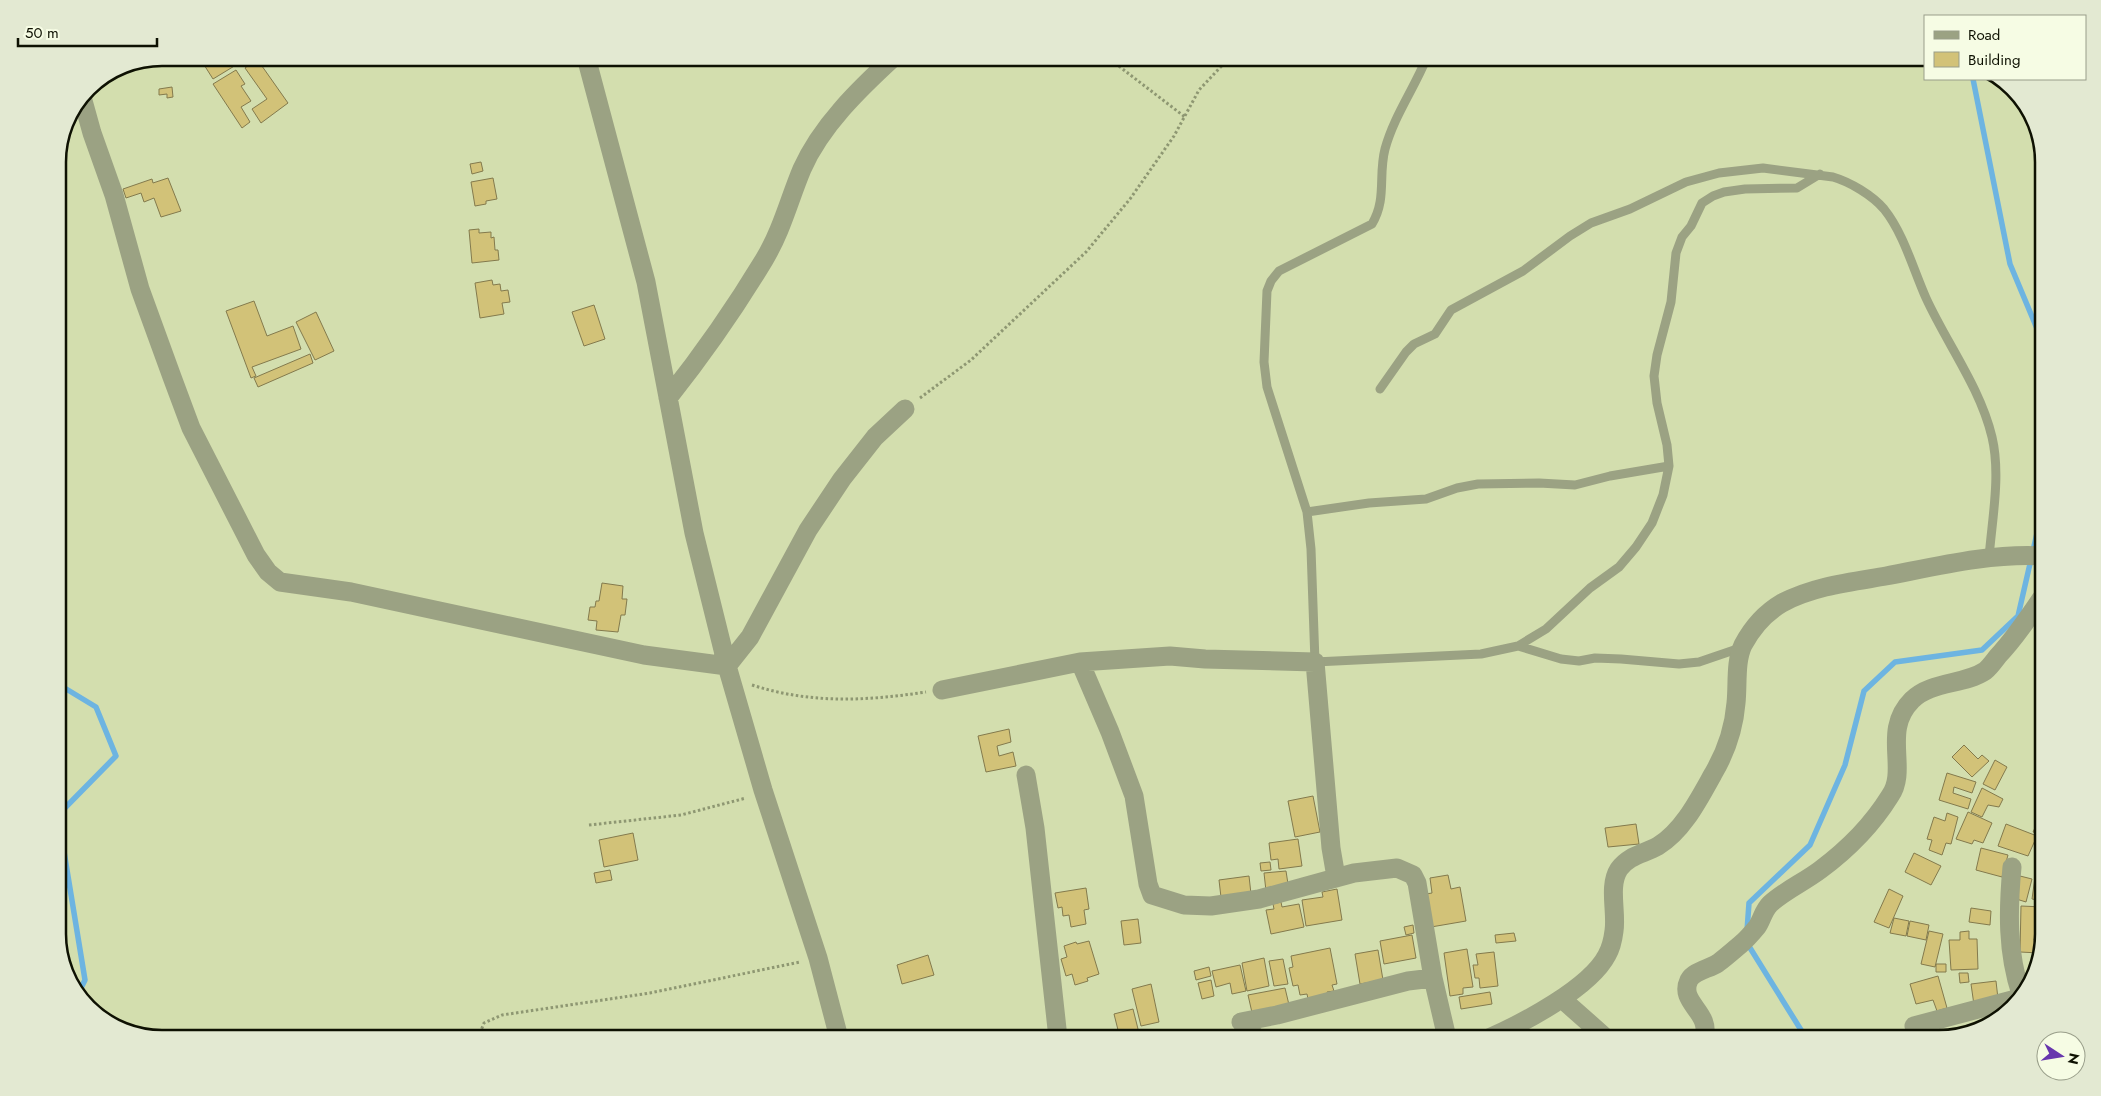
<svg xmlns="http://www.w3.org/2000/svg" width="2101" height="1096" font-family="Jost,sans-serif">
  <style>
    .lines { fill: none; stroke-linecap: round; stroke-linejoin: round }
    .stream { stroke: #6db4e1; stroke-width: 5.5 }
    .building { fill: #d2c278; stroke: #837a4d }
    .path { stroke: #8e9772; stroke-width: 3; stroke-dasharray: 2.5 2.5; stroke-linecap: butt }
    .lane { stroke: #9ba283; stroke-width: 9 }
    .street { stroke: #9ba283; stroke-width: 19 }
    .rim { fill: none; stroke: #0e1102; stroke-width: 2.5 }
  </style>
  <rect width="100%" height="100%" fill="#d3deae"/>
  <g class="lines">
    <path class="stream" d="M1973,79L2010,264L2043,343
      M58,684L96,707L116,756L58,815L85,980L78,994
      M1747,931L1749,903L1810,845L1845,765L1864,691L1895,662L1982,650L2018,616L2043,507
      M1747,943L1806,1038"/>
  </g>
  <path class="building" d="M205,57H232L236,65L213,79L201,60Z
    M257,59L288,103L261,123L252,109L267,99L245,68Z
    M236,70L245,84L241,86L251,101L241,107L250,122L242,128L213,84Z
    M172,87L173,97L167,98V94L159,95V89Z
    M481,162L483,171L472,174L470,164Z
    M168,178L181,211L161,217L154,198L144,202L141,193L126,198L123,189L152,179L153,183Z
    M493,178L497,199L486,201V204L475,206L471,182Z
    M479,229V233L491,232V238L494,237L495,250H498L499,260L472,263L469,230Z
    M492,280L493,285L500,284L501,291L508,290L510,302L502,303L504,314L480,318L475,283Z
    M254,301L267,336L293,326L301,349L252,367L256,376L251,378L226,311Z
    M594,305L605,339L584,346L572,312Z
    M316,312L334,351L315,360L296,322Z
    M310,354L313,363L258,387L254,378Z
    M602,583L623,586L622,599H627L625,615H621L618,632L596,630L597,621L588,620L590,607H595L596,601H599Z
    M1009,729L1011,742L997,746L999,756L1013,752L1016,766L986,772L978,736Z
    M1964,745L1978,759L1982,755L1989,761L1972,777L1952,757Z
    M1995,760L2007,767L1995,790L1983,784Z
    M1947,773L1976,782L1972,793L1954,787L1953,793L1971,799L1968,809L1939,800Z
    M1982,788L2003,799L1999,807L1988,805L1982,817L1971,812Z
    M1313,796L1320,832L1295,837L1288,801Z
    M2043,811V835L2033,832Z
    M1968,812L1992,823L1983,843L1974,840L1972,844L1956,839Z
    M1947,813L1958,817L1951,844L1946,843L1942,855L1929,850L1932,840L1927,839L1934,817L1945,821Z
    M1636,824L1639,844L1608,847L1605,828Z
    M2006,824L2037,836L2028,856L1998,846Z
    M633,833L638,860L604,867L599,840Z
    M1298,839L1302,866L1279,869L1278,859L1271,860L1269,843Z
    M1981,848L2008,855L2002,877L1976,870Z
    M1914,853L1941,866L1931,885L1905,872Z
    M1270,862L1271,870L1261,871L1260,863Z
    M610,870L612,880L596,883L594,873Z
    M1286,871L1290,897L1267,900L1264,873Z
    M1448,875L1451,889L1460,887L1466,921L1431,927L1426,894L1432,893L1430,878Z
    M1249,876L1252,903L1222,906L1219,880Z
    M2020,876L2032,879L2026,902L2013,898Z
    M2035,877L2043,878V901L2032,899Z
    M1086,888L1089,909L1084,910L1086,924L1071,927L1069,915L1063,916L1062,907L1058,908L1055,893Z
    M1337,889L1342,920L1306,926L1302,900L1323,897L1322,892Z
    M1889,889L1903,896L1889,928L1874,922Z
    M1281,902L1282,907L1299,904L1304,927L1271,934L1266,910L1274,909L1273,904Z
    M2021,906L2043,907L2042,936H2035L2034,940H2042L2039,953L2020,952Z
    M1971,908L1991,911L1990,925L1969,922Z
    M1894,918L1909,921L1906,936L1890,933Z
    M1138,919L1141,943L1124,945L1121,921Z
    M1910,921L1929,925L1926,940L1907,936Z
    M1413,925L1414,933L1406,935L1404,927Z
    M1929,931L1943,934L1935,967L1921,964Z
    M1969,931V939H1977L1978,969L1951,970L1949,940H1960V932Z
    M1514,933L1516,941L1496,943L1495,935Z
    M1412,935L1416,958L1384,964L1380,941Z
    M1089,941L1099,974L1087,978L1088,981L1075,985L1072,974L1066,976L1061,959L1067,957L1064,946L1076,942L1077,944Z
    M1330,948L1337,984L1332,985L1334,991L1327,992L1328,995L1308,999L1307,994L1300,995L1298,985L1293,986L1289,968L1293,967L1291,956Z
    M1467,949L1473,987L1463,988V994L1450,996L1444,953Z
    M1378,950L1383,980L1360,984L1355,954Z
    M1494,952L1498,986L1480,988L1479,978H1475L1473,965H1478L1476,954Z
    M928,955L934,975L902,984L897,965Z
    M1264,958L1269,986L1247,991L1242,963Z
    M1283,959L1288,984L1274,986L1269,961Z
    M1936,964H1946V972H1936Z
    M1240,965L1246,991L1232,994L1230,983L1216,987L1212,971Z
    M1209,967L1211,976L1196,980L1194,971Z
    M1959,973H1968L1969,982L1960,983Z
    M1938,976L1947,1008L1937,1011L1933,1000L1916,1004L1910,984Z
    M1211,980L1214,996L1202,999L1198,983Z
    M1996,981L2000,1017L1997,1020L1987,1022L1986,1016L1974,1005L1971,984Z
    M1151,984L1159,1022L1141,1026L1132,989Z
    M1285,988L1290,1009L1253,1017L1248,995Z
    M1490,992L1492,1004L1461,1009L1459,997Z
    M1133,1009L1140,1037L1120,1038L1114,1014Z"/>
  <g class="lines">
    <path class="path" d="M1107,57L1185,117
      M920,398L971,360L1086,252L1130,199L1174,136L1199,90L1230,57
      M752,685C811,704 866,701 926,692
      M589,825L681,815L746,798
      M478,1038L484,1023L502,1015L650,993L800,962"/>
    <path class="lane" d="M1427,57C1414,89 1394,116 1385,149C1378,176 1387,199 1372,224L1279,271L1271,281L1267,291L1264,362L1267,387L1307,512L1311,549L1315,662L1481,654L1518,646L1546,629L1590,588L1619,567L1636,547L1652,523L1663,495L1669,466L1667,445L1657,403L1654,376L1657,355L1671,302L1676,253L1682,237L1691,226L1702,203L1713,196L1724,192L1745,189L1797,188L1820,174
      M1380,389L1406,352L1414,344L1435,334L1451,310L1523,271L1570,236L1591,223L1630,209L1686,182L1719,173L1763,168L1833,177C1850,182 1872,195 1884,209C1904,234 1913,269 1926,298C1947,344 1980,387 1992,437C2001,475 1992,519 1989,558
      M1307,512L1369,503L1426,499L1457,488L1478,484L1539,483L1575,485L1610,476L1669,466
      M1518,646L1561,659L1579,661L1595,658L1621,659L1679,664L1699,662L1740,648"/>
    <path class="street" d="M586,57L646,282L694,533L727,666L763,790L818,958L839,1038
      M82,97L92,133L114,195L140,289L172,377L191,428L256,555L268,572L280,582L351,592L644,655L727,666L750,637L808,530L842,479L875,437L905,409
      M668,398C703,354 735,308 764,260C782,230 789,200 802,169C821,126 859,89 894,57
      M1080,662L1110,732L1134,796L1148,884L1152,895L1184,905L1211,906L1259,899L1354,873L1397,868L1413,875L1417,883L1433,978L1447,1038
      M942,690L1080,662L1170,656L1205,659L1315,662L1331,848L1336,877
      M1026,775L1035,828L1058,1038
      M2012,867C2008,910 2007,952 2021,994
      M1562,999L1606,1038
      M1241,1022L1277,1015L1408,981L1433,978
      M1241,1022L1257,1038
      M1914,1026L2016,999
      M1489,1038C1523,1023 1590,988 1607,955C1611,948 1613,939 1614,931C1617,912 1608,886 1619,869C1629,855 1644,854 1658,846C1683,831 1699,799 1713,774C1726,752 1734,728 1736,703C1738,685 1735,662 1743,645C1752,628 1765,613 1782,603C1814,586 1851,582 1886,576C1938,566 1991,553 2043,556
      M1704,1038C1712,1012 1678,1003 1689,980C1694,971 1709,969 1718,963C1726,957 1734,950 1741,944C1747,939 1752,933 1757,927C1762,920 1763,911 1770,904C1784,891 1804,882 1820,870C1847,850 1872,825 1890,796C1909,769 1881,731 1912,700C1931,681 1964,685 1985,671C1990,667 1994,661 1998,656C2015,638 2029,617 2043,596"/>
  </g>
  <path d="M0 0H2101V1096H0ZM162 66H1939A96 96 0 0 1 2035 162V934A96 96 0 0 1 1939 1030H162A96 96 0 0 1 66 934V162A96 96 0 0 1 162 66Z" fill="#e3e9d2" fill-rule="evenodd"/>
  <path class="rim" d="M162 66H1939A96 96 0 0 1 2035 162V934A96 96 0 0 1 1939 1030H162A96 96 0 0 1 66 934V162A96 96 0 0 1 162 66Z"/>
  <rect x="1924" y="15" width="162" height="65" fill="#f6fce4" stroke="#999e8a"/>
  <rect x="1934" y="31" width="25" height="8" fill="#9ba283" stroke="#999e8a"/>
  <text x="1968" y="40" font-size="15" fill="#0e1102">Road</text>
  <rect x="1934" y="52" width="25" height="15" fill="#d2c278" stroke="#999e8a"/>
  <text x="1968" y="65" font-size="15" fill="#0e1102">Building</text>
  <g transform="translate(2061 1056) rotate(102)"><circle r="24" fill="#f6fce4" stroke="#999e8a"/>
  <path d="M0-4L9 19L0 12L-9 19Z" fill="#6736ad"/>
  <text y="-8" font-size="14" font-weight="bold" text-anchor="middle" fill="#0e1102">N</text>
  </g>
  <path d="M18 38v8h139v-8" fill="none" stroke="#0e1102" stroke-width="2.5"/>
  <text x="25" y="38" font-size="15" fill="#0e1102" stroke="#f6fce4" stroke-width="4" paint-order="stroke">50 m</text>
</svg>
